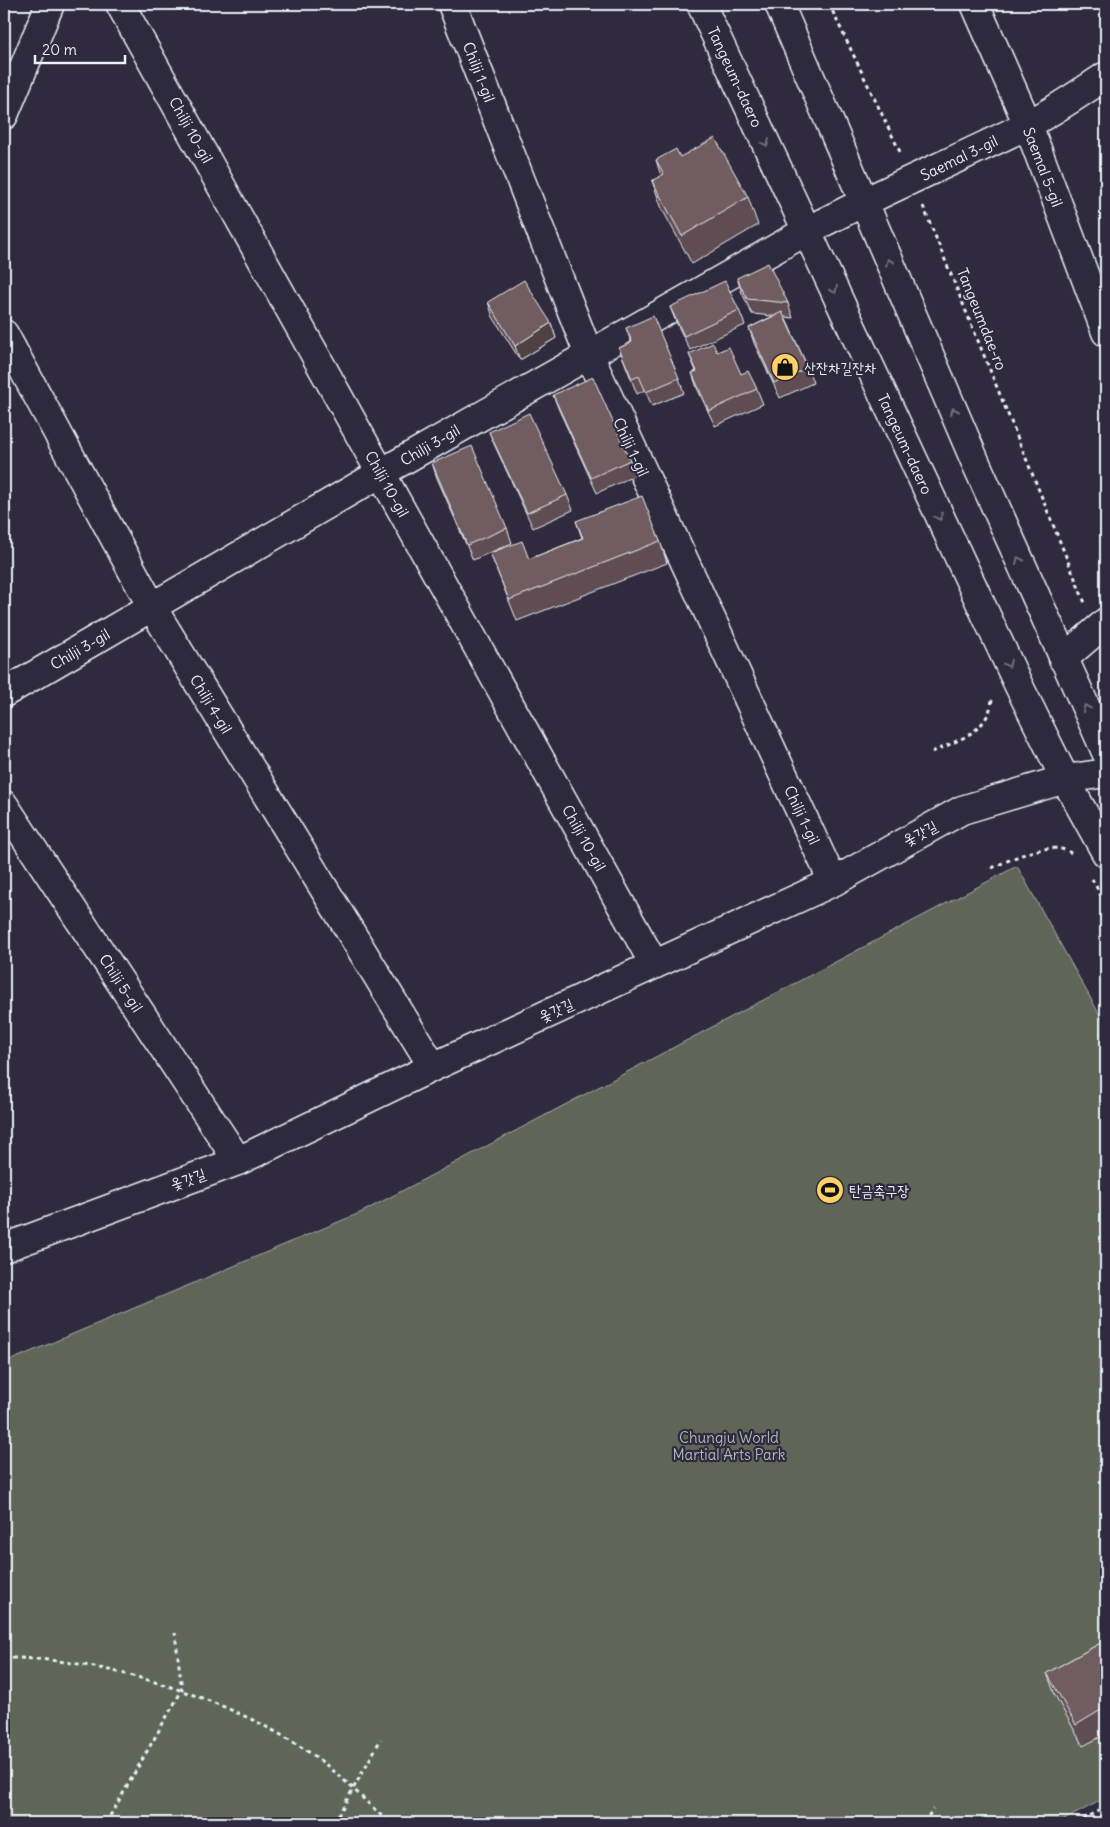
<svg xmlns="http://www.w3.org/2000/svg" width="1110" height="1827" font-family="Delius,'Poor Story',sans-serif">
  <style>
    .green { fill: #5f6659; stroke: #a4aca8 }
    .lines { fill: none; stroke-linecap: round; stroke-linejoin: round }
    .street-casing { stroke: #e8f1f8; stroke-width: 31 }
    .secondary-casing { stroke: #e8f1f8; stroke-width: 31 }
    .path { stroke: #e8f1f8; stroke-width: 3; stroke-dasharray: 4 4; stroke-linecap: butt }
    .street { stroke: #2f2a3d; stroke-width: 28 }
    .secondary { stroke: #2f2a3d; stroke-width: 28 }
    .wall { fill: #614e52; stroke: #e8f1f8 }
    .shaded-wall { fill: #4f4042; stroke: #e8f1f8 }
    .building { fill: #715b5f; stroke: #e8f1f8 }
    .oneway { stroke: #70707e }
    .labels { text-anchor: middle; dominant-baseline: central; stroke-width: 4.5; stroke-linejoin: round; paint-order: stroke }
    .street-label { font-size: 15px; fill: #e8f1f8; stroke: #2f2a3d }
    .poi-label { font-size: 15px; fill: #e8f1f8; stroke: #2f2a3d; text-anchor: start }
    .park-label { font-size: 15px; fill: #b1b9b8; stroke: #2f2a3d }
  </style>
  <rect width="100%" height="100%" fill="#2f2a3d"/>
  <filter id="ink" filterUnits="userSpaceOnUse"><feTurbulence type="fractalNoise" baseFrequency=".02" numOctaves="2"/><feDisplacementMap in="SourceGraphic" scale="10" xChannelSelector="R" yChannelSelector="G"/><feConvolveMatrix kernelMatrix="1 2 1 2 8 2 1 2 1" color-interpolation-filters="sRGB"/></filter>
  <g filter="url(#ink)">
    <path class="green" d="M1017,866L1106,1026V1798L1058,1823H4V1363L362,1212Z"/>
    <g class="lines">
      <g class="street-casing">
        <path id="street" d="M120,4L654,964
          M452,4L589,355L833,882
          M975,4L1028,125L1106,332
          M4,115L50,4
          M4,334L152,607L433,1067
          M1063,659L1106,622
          M4,693L381,473L796,237C870,196 949,164 1025,126C1053,112 1080,93 1106,76
          M4,805L238,1161
          M4,1248L238,1161L433,1067L833,882L962,810L1065,779L1106,773"/>
      </g>
      <g class="secondary-casing">
        <path id="secondary" d="M701,4L1019,686L1065,779L1106,853
          M779,4L975,461L1106,752"/>
      </g>
      <path class="path" d="M829,4L901,154
        M923,206L1085,603
        M932,752C958,740 989,732 992,699
        M992,868C1011,859 1051,839 1071,853
        M1092,879L1106,904
        M4,1658C100,1656 239,1701 317,1758C344,1777 365,1802 390,1823
        M106,1823L182,1690L175,1633
        M334,1823L381,1739
        M924,1823L933,1809
        M1075,1823L1106,1807"/>
      <use href="#street" class="street"/>
      <use href="#secondary" class="secondary"/>
    </g>
    <path class="wall" d="M680,157L748,197L758,225L692,264L662,209L652,181L661,176L656,160Z
      M737,278L788,303L793,318L785,317L808,368L813,383L780,398L754,343L749,328L773,316L752,314L742,293Z
      M488,302L551,323L556,338L520,360L493,317Z
      M670,307L739,310L745,325L690,350L676,322Z
      M626,328L679,378L684,393L652,406L645,390L637,394L619,348L631,342Z
      M717,352L757,389L763,404L715,426L697,388L692,373L696,371L689,354Z
      M553,395L630,460L636,475L597,493L559,410Z
      M489,432L567,495L573,510L533,528L495,446Z
      M432,463L507,528L512,543L473,560L437,478Z
      M576,521L660,541L667,563L517,621L490,553L529,559L582,538Z
      M1106,1640V1734L1083,1746L1055,1695L1047,1673Z"/>
    <path class="shaded-wall" d="M551,323L556,338L520,360L515,346Z"/>
    <path class="building" d="M715,138L748,197L682,236L652,181L664,174L656,160L676,149L680,157Z
      M768,263L788,303L747,299L737,278Z
      M524,280L551,323L515,346L488,302Z
      M725,281L739,310L684,336L670,307Z
      M782,312L808,368L774,383L749,328Z
      M653,316L679,378L646,392L639,376L632,379L619,348L632,342L626,328Z
      M713,343L717,352L729,347L741,374L748,371L757,389L709,411L692,373L697,371L689,354Z
      M593,377L630,460L591,478L553,395Z
      M529,413L567,495L527,513L489,432Z
      M472,446L507,528L467,545L432,463Z
      M642,496L660,541L509,600L490,553L522,541L529,559L583,538L576,521Z
      M1106,1640V1707L1076,1725L1047,1673Z"/>
    <defs><path id="oneway-chevron" d="M-2-3.5L2.5 0L-2 3.5" fill="none" stroke-width="1.6" stroke-linecap="round" stroke-linejoin="round" transform="scale(1.25)"/></defs>
    <g class="oneway">
      <use href="#oneway-chevron" transform="translate(766 143) rotate(65)"/>
      <use href="#oneway-chevron" transform="translate(889 262) rotate(-114)"/>
      <use href="#oneway-chevron" transform="translate(834 290) rotate(65)"/>
      <use href="#oneway-chevron" transform="translate(954 411) rotate(-114)"/>
      <use href="#oneway-chevron" transform="translate(939 517) rotate(65)"/>
      <use href="#oneway-chevron" transform="translate(1019 560) rotate(-114)"/>
      <use href="#oneway-chevron" transform="translate(1008 664) rotate(65)"/>
      <use href="#oneway-chevron" transform="translate(1086 708) rotate(-115)"/>
    </g>
  </g>
  <defs>
    <g id="shop-disc" transform="scale(1.4375)"><circle r="9.5" fill="#ffd166" stroke="#2f2a3d"/><path d="M-5-2.5h2.3a2.7 3.5 0 0 1 5.4 0H5L5.5 6h-11ZM-1.5-2.5h3a1.5 2.3 0 0 0-3 0Z" fill="#111"/></g>
    <g id="stadium-disc" transform="scale(1.4375)"><circle r="9.5" fill="#ffd166" stroke="#2f2a3d"/><path d="M0-5a6.5 5 0 1 0 0 10a6.5 5 0 1 0 0-10ZM-3.5-1.8h7v3.6h-7Z" fill="#111"/></g>
  </defs>
  <g fill-rule="evenodd">
    <use href="#shop-disc" x="785" y="367"/>
    <use href="#stadium-disc" x="830" y="1190"/>
  </g>
  <g class="labels">
    <g class="street-label">
      <text transform="translate(479 72) rotate(69)">Chilji 1-gil</text>
      <text transform="translate(735 77) rotate(65)">Tangeum-daero</text>
      <text transform="translate(191 130) rotate(61)">Chilji 10-gil</text>
      <text transform="translate(959 158) rotate(-26)">Saemal 3-gil</text>
      <text transform="translate(1043 167) rotate(69)">Saemal 5-gil</text>
      <text transform="translate(982 319) rotate(68)">Tangeumdae-ro</text>
      <text transform="translate(905 444) rotate(65)">Tangeum-daero</text>
      <text transform="translate(430 445) rotate(-30)">Chilji 3-gil</text>
      <text transform="translate(631 447) rotate(65)">Chilji 1-gil</text>
      <text transform="translate(387 484) rotate(61)">Chilji 10-gil</text>
      <text transform="translate(80 649) rotate(-30)">Chilji 3-gil</text>
      <text transform="translate(211 704) rotate(59)">Chilji 4-gil</text>
      <text transform="translate(802 815) rotate(65)">Chilji 1-gil</text>
      <text transform="translate(920 833) rotate(-29)">옻갓길</text>
      <text transform="translate(584 838) rotate(61)">Chilji 10-gil</text>
      <text transform="translate(121 983) rotate(57)">Chilji 5-gil</text>
      <text transform="translate(556 1010) rotate(-25)">옻갓길</text>
      <text transform="translate(188 1179) rotate(-20)">옻갓길</text>
    </g>
    <g class="poi-label">
      <text x="804" y="367">산잔차길잔차</text>
      <text x="849" y="1190">탄금축구장</text>
    </g>
    <g class="park-label">
      <text x="729" y="1437">Chungju World<tspan x="729" dy="17">Martial Arts Park</tspan></text>
    </g>
  </g>
  <rect width="1110" height="1827" fill="none" stroke="#2f2a3d" stroke-width="20"/>
  <rect x="10" y="10" width="1090" height="1807" fill="none" stroke="#e8f1f8" stroke-width="2" filter="url(#ink)"/>
  <path d="M35 55v8h90v-8" fill="none" stroke="#e8f1f8" stroke-width="2.5"/>
  <text x="42" y="55" font-size="15" fill="#e8f1f8" stroke="#2f2a3d" stroke-width="4" paint-order="stroke">20 m</text>
</svg>
